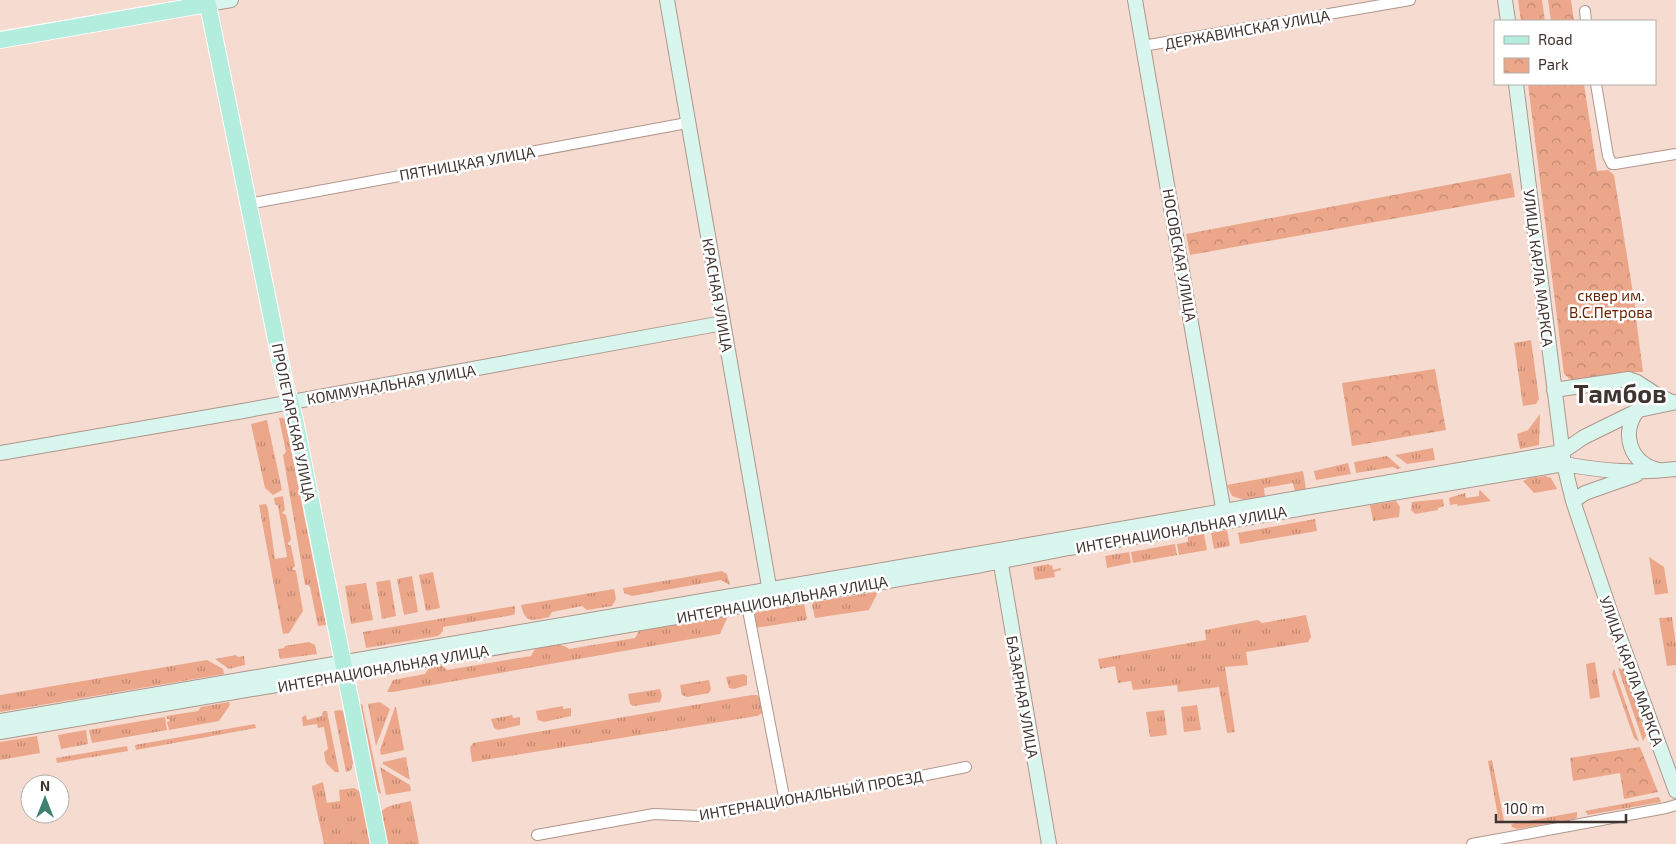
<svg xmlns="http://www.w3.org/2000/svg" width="1676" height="844" font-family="'Exo 2',sans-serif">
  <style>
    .grass { fill: url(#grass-tufts) }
    .park { fill: url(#park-crowns) }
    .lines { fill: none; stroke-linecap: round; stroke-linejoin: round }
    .street-casing { stroke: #af968c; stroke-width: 12 }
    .secondary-casing { stroke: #af968c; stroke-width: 16 }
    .primary-casing { stroke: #fff; stroke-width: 18 }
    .street { stroke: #fff; stroke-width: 10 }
    .secondary { stroke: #d9f6ee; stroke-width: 14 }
    .primary { stroke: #b3edde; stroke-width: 16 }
    .labels { text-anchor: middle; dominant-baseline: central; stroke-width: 5; stroke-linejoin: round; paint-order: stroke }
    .street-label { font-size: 15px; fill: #3f3430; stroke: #fff }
    .park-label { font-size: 15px; fill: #692300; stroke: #fff }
    .town-label { font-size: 25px; font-weight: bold; fill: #3f3430; stroke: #fff }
  </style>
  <defs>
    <pattern id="grass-tufts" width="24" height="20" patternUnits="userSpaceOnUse" patternTransform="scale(1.25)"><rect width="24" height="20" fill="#eca78b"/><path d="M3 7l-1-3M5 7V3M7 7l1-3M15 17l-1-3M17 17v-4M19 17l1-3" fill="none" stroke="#c18972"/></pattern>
    <pattern id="park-crowns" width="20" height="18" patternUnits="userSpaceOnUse" patternTransform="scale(1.25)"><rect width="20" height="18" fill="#eca78b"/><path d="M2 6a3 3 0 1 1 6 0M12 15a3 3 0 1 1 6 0" fill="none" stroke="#c18972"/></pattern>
  </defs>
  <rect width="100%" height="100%" fill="#f5dbd0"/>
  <path class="grass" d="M1531,340L1539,399L1536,404L1523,406L1514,343Z
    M1540,414L1539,445L1520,449L1517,434L1528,430Z
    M279,418H283L285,420L326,625L318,626L310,587L308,585H305L283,455L286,452Z
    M267,420L282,490L273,495L265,488L251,424Z
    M1433,448L1435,460L1407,464L1395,455Z
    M1387,456L1401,468L1397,469L1393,467L1356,473L1354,462Z
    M1348,463L1351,474L1316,480L1314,471Z
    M1303,471L1306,489L1295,491L1293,483L1264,488L1265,497L1245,500L1232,496L1227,485Z
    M1545,476L1551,478L1557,489L1534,493L1523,481L1529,478Z
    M1480,490L1491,501L1458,506L1457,504L1450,505L1449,498L1465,493L1466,498L1479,496V491Z
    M283,496L285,510L282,513L286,515L291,540L287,544L291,546L295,566L292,569L296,571L303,611L289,633L283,634L259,505L266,504L268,509L275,559L287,557L278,506L275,504L274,498Z
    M1443,499L1444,506L1438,508V510L1415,514L1411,510L1412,502Z
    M1396,501L1400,507L1399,517L1373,521L1370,505Z
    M1315,519L1317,531L1240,544L1238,533Z
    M1227,530L1230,546L1214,549L1211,533Z
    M1204,534L1207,550L1179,555L1177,544L1188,542V537Z
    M1175,544L1177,555L1133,563L1131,552Z
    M1129,552L1131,563L1107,568L1105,556Z
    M1649,557L1664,567L1668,593L1655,595Z
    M1049,564L1050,566L1052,565L1053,570L1061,568V570L1054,572L1055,577L1035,580L1033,567Z
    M722,571L727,574L730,585L721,580L632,596L624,593L623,588Z
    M433,572L440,608L426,611L419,575Z
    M412,576L418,612L404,615L397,579Z
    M390,580L396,616L382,619L376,582Z
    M366,583L373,620L351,624L345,586Z
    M614,589L616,599L612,606L587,610L582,606L552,612L549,617C534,620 525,625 521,605Z
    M876,592L877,594L869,610L815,618L812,605L814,602Z
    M804,604L807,618L806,620L755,628L753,613Z
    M515,606V613L513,615L443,627V631L438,636L366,648L363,632Z
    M1306,615L1311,637L1308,642L1246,652L1248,665L1225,667L1235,732L1227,733L1219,687L1178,692L1177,685L1133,690L1131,681L1118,683L1115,666L1100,669L1098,659L1206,640L1205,630L1258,620L1262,623Z
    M728,616L720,634L393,692H387L393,680L425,674L430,667L441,665L447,670L531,656L535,649C546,647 560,641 569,649L635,638L639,631Z
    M1672,617L1676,645V665L1667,666L1659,618Z
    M309,642L315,645L317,654L280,659L278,649L284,648L285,646Z
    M236,655L238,657L244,656L245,665L229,669L215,659Z
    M207,660L223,669L224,674L0,712V695Z
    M1595,662L1600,697L1590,699L1586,664Z
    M1618,668L1624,670L1646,735L1643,741Z
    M1614,669L1639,742L1634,738L1612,674Z
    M744,674L747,676V685L734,689L729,688L726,677Z
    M709,680L711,689L709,693L687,697L682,695L680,685Z
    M660,689L662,696L660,702L634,706L630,704L628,694Z
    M752,695H757L760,698L763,713L757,716L472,762L470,748L473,743Z
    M229,702L230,705L219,721L169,730L167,722L170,721L169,719H167L166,716L198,711L201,707Z
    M380,702L390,709L376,746L368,704Z
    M362,704L381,794L376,790L358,705Z
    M1197,705L1201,730L1184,732L1181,707Z
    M563,706V709L571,708V716L544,722L538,720L536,711Z
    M395,707H396L404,750L381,755L380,750Z
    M340,710L343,711L353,763L351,770L346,772L334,711Z
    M1164,710L1167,735L1150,737L1146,712Z
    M323,711H327L339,772H335L326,763L324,752L328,749L324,727L318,728L317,724L303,726L302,717L306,715L307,720L322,716Z
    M512,715L513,718L520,717V725L498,730L494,728L491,719Z
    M165,717L167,730L92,743L89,730Z
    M255,724L256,728L136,750L135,745Z
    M86,730L88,744L61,749L58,735Z
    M37,736L40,753L0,760V742Z
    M127,746L128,751L57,763L56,758Z
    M406,757L410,780L383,764V762Z
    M1492,760L1504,821L1499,822L1488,761Z
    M380,767L410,785L411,791L386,795Z
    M323,782L327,803L340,801L339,790L354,788L361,792L372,844H324L312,788V786Z
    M1659,797L1661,802L1588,815L1585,811Z
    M411,801L419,844H386C379,808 373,809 411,801Z
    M1577,812V817L1575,819L1517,829L1512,827L1511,824Z"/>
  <path class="park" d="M1518,0H1542L1545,21H1521Z
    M1548,0H1571L1574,21H1551Z
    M1528,84H1584L1597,171L1608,170L1614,175L1637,318H1636L1643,372H1628L1577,381L1571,380L1564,374Z
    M1511,173L1515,197L1190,255L1186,234Z
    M1435,369L1446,430L1352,446L1342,383Z
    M1640,747L1658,792L1624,799L1620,773L1573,781L1570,758Z"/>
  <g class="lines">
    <g class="street-casing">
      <path id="street" d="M1585,11L1586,21
        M1143,46L1410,0
        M1596,84L1608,156L1612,164H1615L1676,154
        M248,204L687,123
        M747,605L785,802
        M537,835L654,814L698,816L892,782L966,767
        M1472,844L1666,808L1676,805"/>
    </g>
    <g class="secondary-casing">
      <path id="secondary" d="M667,0L771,598
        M1135,0L1225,519
        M1505,0L1508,21
        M208,4L231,0
        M1516,84L1564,464L1573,501L1611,614L1676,791
        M1554,390L1629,379L1637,382L1657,395L1672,402
        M1638,410C1620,433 1630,464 1659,470
        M0,453L243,411L723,323
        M1573,501L1585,493L1636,475
        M999,553L1049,844
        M0,721L1023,546L1562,452L1584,437L1639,410L1676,402
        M0,732L982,565L1069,548L1564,464C1603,471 1637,474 1676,469"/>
    </g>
    <g class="primary-casing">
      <path id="primary" d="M207,0L285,384L294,415L379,844
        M0,40L208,4"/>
    </g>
    <use href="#street" class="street"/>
    <use href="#secondary" class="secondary"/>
    <use href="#primary" class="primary"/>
  </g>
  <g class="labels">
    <g class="street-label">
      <text transform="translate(1247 29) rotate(-10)">ДЕРЖАВИНСКАЯ УЛИЦА</text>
      <text transform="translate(467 163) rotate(-10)">ПЯТНИЦКАЯ УЛИЦА</text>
      <text transform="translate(1180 255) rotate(80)">НОСОВСКАЯ УЛИЦА</text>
      <text transform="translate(1539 268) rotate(83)">УЛИЦА КАРЛА МАРКСА</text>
      <text transform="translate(718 295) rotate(80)">КРАСНАЯ УЛИЦА</text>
      <text transform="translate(391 384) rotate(-10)">КОММУНАЛЬНАЯ УЛИЦА</text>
      <text transform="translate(294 422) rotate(78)">ПРОЛЕТАРСКАЯ УЛИЦА</text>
      <text transform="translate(1181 529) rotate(-10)">ИНТЕРНАЦИОНАЛЬНАЯ УЛИЦА</text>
      <text transform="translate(782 599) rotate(-10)">ИНТЕРНАЦИОНАЛЬНАЯ УЛИЦА</text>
      <text transform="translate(383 668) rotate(-10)">ИНТЕРНАЦИОНАЛЬНАЯ УЛИЦА</text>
      <text transform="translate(1632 671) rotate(70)">УЛИЦА КАРЛА МАРКСА</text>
      <text transform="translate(1023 697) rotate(80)">БАЗАРНАЯ УЛИЦА</text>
      <text transform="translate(811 795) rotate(-10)">ИНТЕРНАЦИОНАЛЬНЫЙ ПРОЕЗД</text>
    </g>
    <g class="park-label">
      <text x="1611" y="295">сквер им.<tspan x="1611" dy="17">В.С.Петрова</tspan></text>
    </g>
    <g class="town-label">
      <text x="1620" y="393">Тамбов</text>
    </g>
  </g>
  <rect x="1494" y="20" width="162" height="65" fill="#ffffff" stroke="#b2aeac"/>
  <rect x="1504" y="36" width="25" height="8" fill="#b3edde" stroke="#b2aeac"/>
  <text x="1538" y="45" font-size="15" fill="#3f3430">Road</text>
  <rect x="1504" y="58" width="25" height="15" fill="url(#park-crowns)" stroke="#b2aeac"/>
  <text x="1538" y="70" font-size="15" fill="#3f3430">Park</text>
  <g transform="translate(45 799)"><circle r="24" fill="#ffffff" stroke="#b2aeac"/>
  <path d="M0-4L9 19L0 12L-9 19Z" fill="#3f8070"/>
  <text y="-8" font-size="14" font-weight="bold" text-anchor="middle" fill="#3f3430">N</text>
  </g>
  <path d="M1496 814v8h130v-8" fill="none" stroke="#3f3430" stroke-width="2.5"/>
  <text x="1504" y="814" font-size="15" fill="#3f3430" stroke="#ffffff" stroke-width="4" paint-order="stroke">100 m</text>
</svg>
